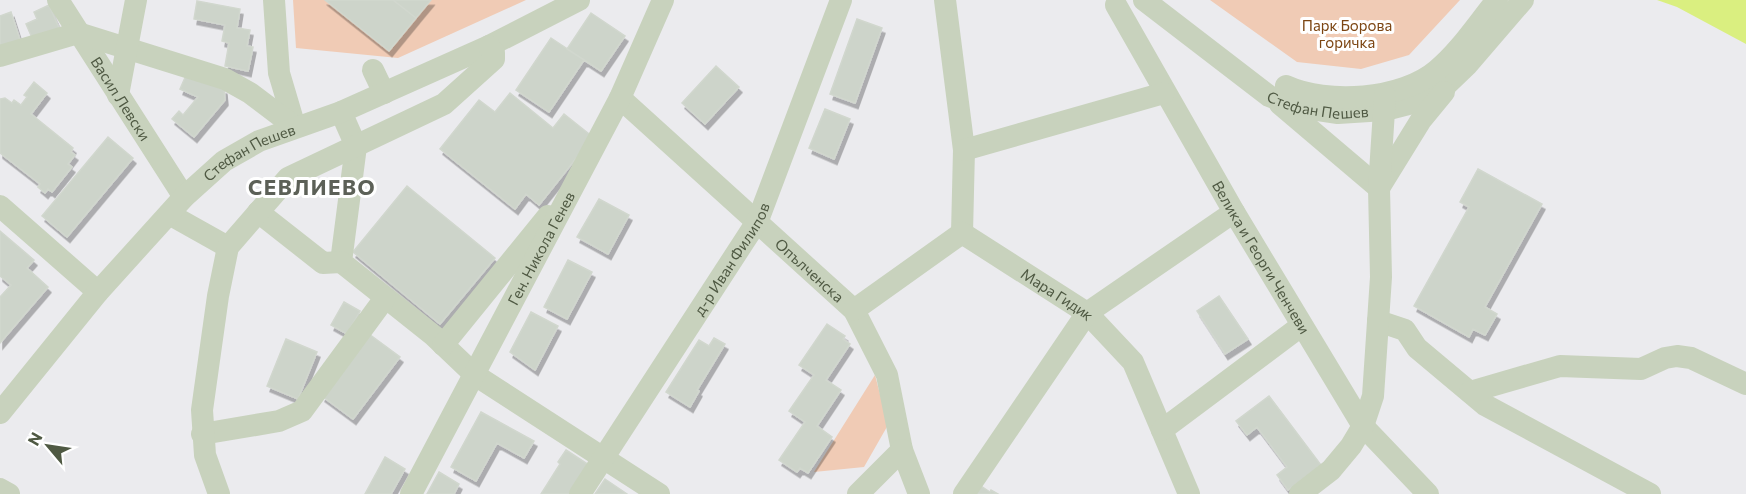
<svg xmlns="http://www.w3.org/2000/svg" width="1746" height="494" font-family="Commissioner,sans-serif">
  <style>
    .green { fill: #f0cbb5 }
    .water { fill: #daef80 }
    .building { fill: #cdd4ca; stroke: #d1d7ce; stroke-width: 1.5; filter: url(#shadow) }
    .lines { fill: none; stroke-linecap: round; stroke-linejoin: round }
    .minor { stroke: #c8d2bd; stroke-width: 22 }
    .labels { text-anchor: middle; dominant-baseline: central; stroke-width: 6; stroke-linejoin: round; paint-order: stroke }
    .park-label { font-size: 15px; fill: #7c4512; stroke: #fff }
    .street-label { font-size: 15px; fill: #4f5943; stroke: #fff }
    .district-label { font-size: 21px; font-weight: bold; letter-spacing: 1.5px; fill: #5c6057; stroke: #fff }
  </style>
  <defs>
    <filter id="shadow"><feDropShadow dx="3" dy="5.5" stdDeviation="0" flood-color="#0004"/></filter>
  </defs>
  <rect width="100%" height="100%" fill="#ebebee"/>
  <path class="green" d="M293,0H325L389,51L431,0H526L398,58L296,48Z
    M1210,0H1460L1409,55L1361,69L1297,62Z
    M875,375L888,425L864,467L814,472Z"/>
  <path class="water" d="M1657,0H1746V44L1677,7Z"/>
  <path class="building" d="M325,0H393L416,18L389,51Z
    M393,0H431L416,18Z
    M197,1L240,9L237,28L250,30L247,46L253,47L248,71L225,66L229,43L222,41L225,25L194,19Z
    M49,5L59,28L33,40L26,24L37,19L34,12Z
    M11,12L20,40L0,46V16Z
    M591,13L625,36L601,71L567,49Z
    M857,19L882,28L855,103L830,94Z
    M551,38L584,60L549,112L516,90Z
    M716,66L739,87L705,124L682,103Z
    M187,73L224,89L225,100L194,137L172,119L179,111L183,115L198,97L180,89Z
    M34,82L47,93L31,114L73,148L71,152L75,155L68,164L72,167L52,192L48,189L45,193L38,187L40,184L0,153V99L5,98L12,103L14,100L21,105L27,97L24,95Z
    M510,93L553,128L564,114L593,137L539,205L526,194L515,209L440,149L479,100L495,112Z
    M825,109L850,119L834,159L809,148Z
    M108,137L133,158L67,237L42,216Z
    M1478,169L1542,204L1485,307L1497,314L1485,335L1473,329L1469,337L1414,306L1469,207L1460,202Z
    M407,186L495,258L440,324L353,252Z
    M599,199L629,215L608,254L577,237Z
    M0,231L34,260L27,268L48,287L0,343V297L11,285L0,276Z
    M568,260L592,272L567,319L544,307Z
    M1219,296L1248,339L1225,354L1197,311Z
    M344,302L360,311L347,334L331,325Z
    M531,312L558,326L535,370L510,352Z
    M827,324L845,336L843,339L850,344L826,380L841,390L817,426L832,437L808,473L800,468L797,472L779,460L805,422L789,411L814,375L799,365Z
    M369,334L400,357L353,419L322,396Z
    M714,338L725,344L697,390L699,391L690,407L666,392L699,340L709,346Z
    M286,339L317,352L298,399L267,386Z
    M1269,396L1321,465L1288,490L1277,475L1287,467L1257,427L1247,435L1236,421Z
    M481,412L534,441L524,458L497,443L476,481L451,467Z
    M566,450L589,465L569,494H541L560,464L558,462Z
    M385,457L405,469L391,494H365Z
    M439,472L459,484L454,494H427Z
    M605,479L627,494H595Z
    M981,486L990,492L991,490L998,494H977Z"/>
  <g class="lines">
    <g class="minor">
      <path id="s1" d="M58,0L184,197"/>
      <path d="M274,0L279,73L295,127"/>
      <path d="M945,0L964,150L962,233"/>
      <path id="s2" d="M1144,0L1269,96L1298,107L1338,113L1385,110L1420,101L1442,89L1467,65L1523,0"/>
      <path id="s3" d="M1116,5L1234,212L1363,426L1428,494"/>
      <path d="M0,56L78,33L225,79L250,93L295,127"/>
      <path d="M373,70L384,93"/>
      <path d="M1286,86C1327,105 1402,100 1437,70C1460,51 1478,23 1497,0"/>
      <path d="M118,95L136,0"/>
      <path id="s4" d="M620,98L854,310L887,375L902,450L919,494"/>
      <path d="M1280,104L1379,188L1421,120L1444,92"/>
      <path d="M341,112L356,146L341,262L434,336L475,375L659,494"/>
      <path d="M964,150L1164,93"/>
      <path d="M0,206L98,292"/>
      <path d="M258,212L323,263L341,262"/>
      <path d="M169,214L228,247"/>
      <path id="s5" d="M854,310L962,233L1087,313L1133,362L1189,494"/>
      <path d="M1378,321L1405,330L1417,348L1485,405L1650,494"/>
      <path d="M443,345L548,216"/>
      <path d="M1470,392L1560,366L1641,369L1665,358L1677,356L1691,358L1746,384"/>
      <path id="s6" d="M0,413L98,292L184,197L224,161L259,141L341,112L489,46L579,0"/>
      <path d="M1162,430L1301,326"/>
      <path d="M202,434L279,421L302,411L385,298"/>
      <path d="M0,489L9,494"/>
      <path d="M219,494L205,455L202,410L218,296L228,247L288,178L444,104L494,59V53L489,46"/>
      <path id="s7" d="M411,494L620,98L663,0"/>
      <path id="s8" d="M580,494L758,220L841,0"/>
      <path d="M858,494L902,450"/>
      <path d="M964,494L1087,313L1234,212"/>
      <path d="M1300,494L1331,470L1351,446L1363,426L1373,396L1381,277L1379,188L1385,95"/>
    </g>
  </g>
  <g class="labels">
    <g class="park-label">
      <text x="1347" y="25">Парк Борова<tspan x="1347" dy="17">горичка</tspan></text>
    </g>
    <g class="street-label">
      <text stroke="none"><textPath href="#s1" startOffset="117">Васил Левски</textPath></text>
      <text stroke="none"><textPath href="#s2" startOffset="208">Стефан Пешев</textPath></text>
      <text stroke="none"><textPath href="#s6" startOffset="364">Стефан Пешев</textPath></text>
      <text stroke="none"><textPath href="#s7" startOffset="278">Ген. Никола Генев</textPath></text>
      <text stroke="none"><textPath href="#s8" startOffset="280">д-р Иван Филипов</textPath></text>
      <text stroke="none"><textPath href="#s3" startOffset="291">Велика и Георги Ченчеви</textPath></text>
      <text stroke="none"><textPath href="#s4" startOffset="256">Опълченска</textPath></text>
      <text stroke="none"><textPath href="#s5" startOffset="246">Мара Гидик</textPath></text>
    </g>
    <g class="district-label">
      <text x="312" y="186">СЕВЛИЕВО</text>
    </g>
  </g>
  <g transform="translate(48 446) rotate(299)" stroke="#ffffff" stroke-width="4.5" paint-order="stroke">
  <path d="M0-4.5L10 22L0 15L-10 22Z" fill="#4f5943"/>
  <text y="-9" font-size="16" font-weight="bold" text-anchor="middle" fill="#4f5943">N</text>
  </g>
</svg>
